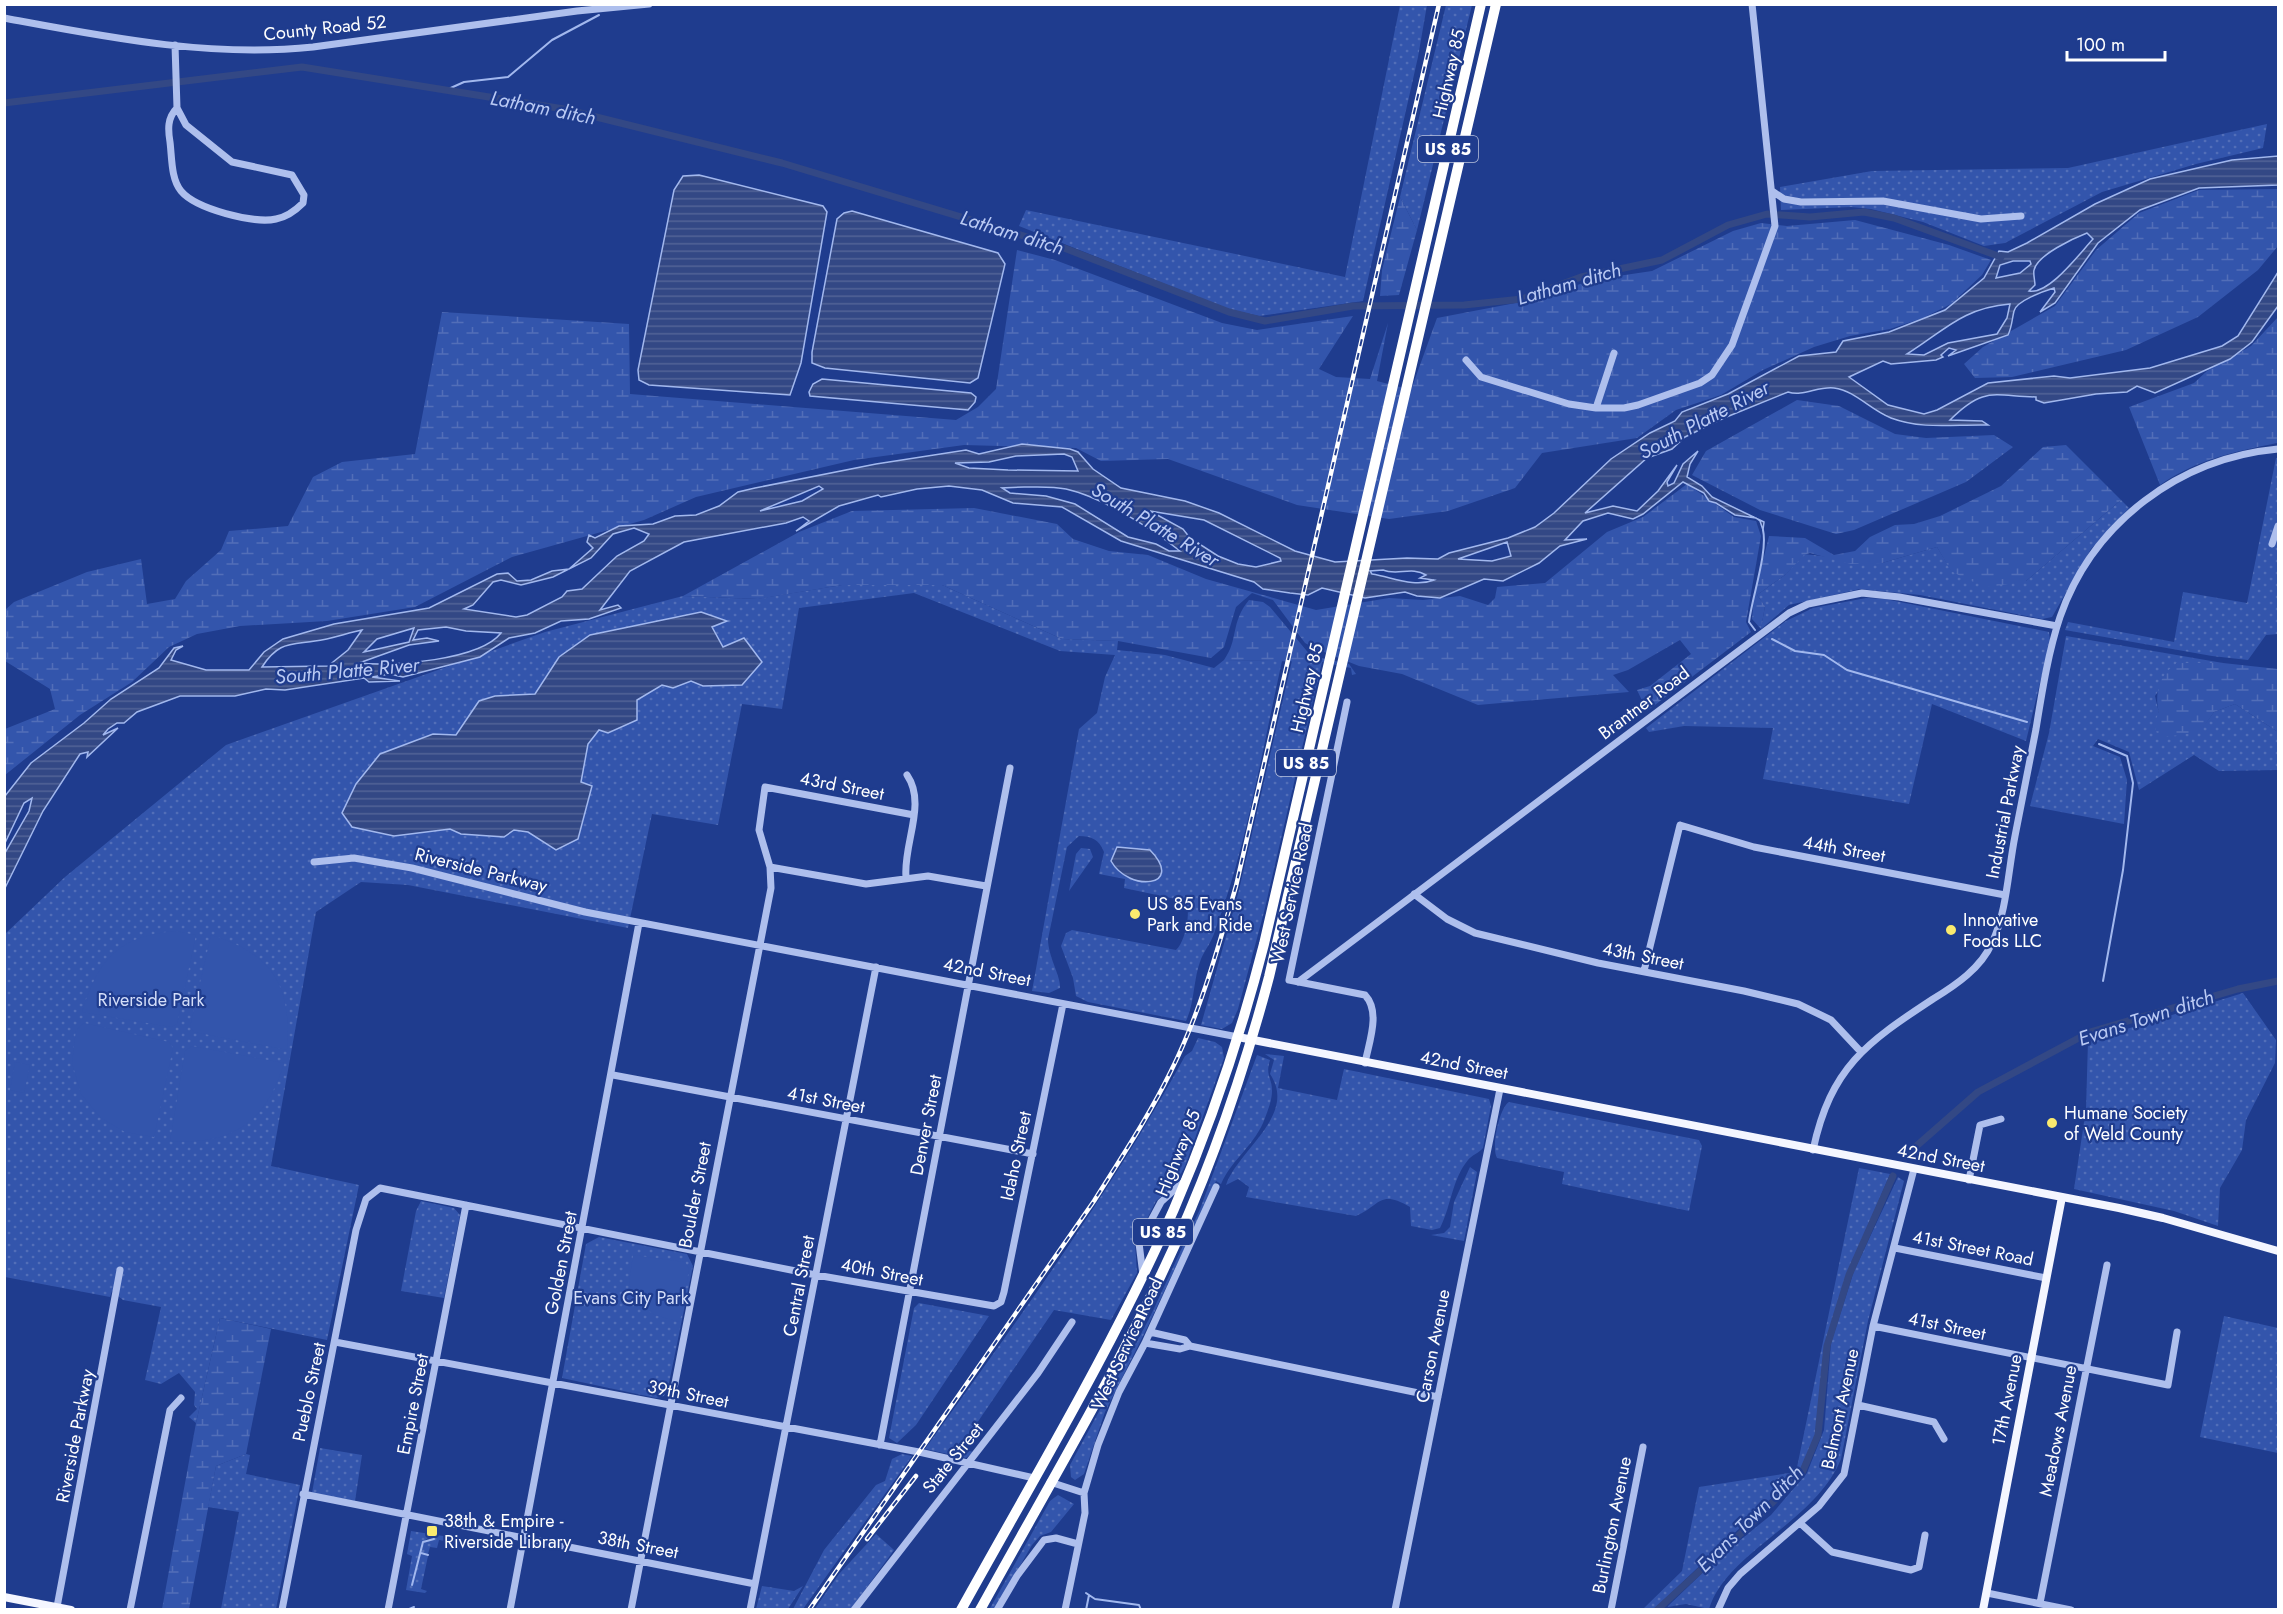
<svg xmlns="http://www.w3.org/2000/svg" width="2283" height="1614" font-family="Jost,sans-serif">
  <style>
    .grass { fill: url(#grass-dots) }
    .wetland { fill: url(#wetland-marsh) }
    .garden { fill: #3355ac }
    .water { fill: url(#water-rules); stroke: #a2b8ee; stroke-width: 1.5; fill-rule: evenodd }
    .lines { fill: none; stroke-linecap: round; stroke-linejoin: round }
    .stream { stroke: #a2b8ee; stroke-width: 2 }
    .canal { stroke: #334885; stroke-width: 7 }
    .minor { stroke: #aebfed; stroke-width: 7 }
    .major { stroke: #f4f6ff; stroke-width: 8 }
    .highway { stroke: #fff; stroke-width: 10 }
    .rail-casing { stroke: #fff; stroke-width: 4.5 }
    .rail { stroke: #1f3c8e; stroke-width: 2; stroke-dasharray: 7; stroke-linecap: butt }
    .poi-dot { fill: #faea6e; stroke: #1f3c8e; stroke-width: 2 }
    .labels { text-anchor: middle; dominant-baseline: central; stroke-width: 4.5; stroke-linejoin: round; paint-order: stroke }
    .shield { fill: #1f3c8e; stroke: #bcc4dd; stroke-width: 1.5 }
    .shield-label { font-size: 16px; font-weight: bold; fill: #fff }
    .street-label { font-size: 18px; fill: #fff; stroke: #1f3c8e }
    .poi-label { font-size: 18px; fill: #fff; stroke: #1f3c8e; text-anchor: start }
    .park-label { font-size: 18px; fill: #d4def9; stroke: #1f3c8e }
    .water-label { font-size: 20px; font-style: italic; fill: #bacaf4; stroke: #1f3c8e }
  </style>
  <defs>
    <pattern id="grass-dots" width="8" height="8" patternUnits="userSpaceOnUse" patternTransform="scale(1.5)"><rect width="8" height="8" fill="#3355ac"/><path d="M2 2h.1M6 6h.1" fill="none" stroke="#526eb8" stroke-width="1.8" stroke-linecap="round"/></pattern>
    <pattern id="wetland-marsh" width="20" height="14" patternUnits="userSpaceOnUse" patternTransform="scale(1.5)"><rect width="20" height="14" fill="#3355ac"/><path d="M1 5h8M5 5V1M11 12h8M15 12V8" fill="none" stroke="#526eb8"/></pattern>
    <pattern id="water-rules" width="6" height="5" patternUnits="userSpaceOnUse" patternTransform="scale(1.5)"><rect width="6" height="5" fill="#334885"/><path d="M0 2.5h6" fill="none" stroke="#526397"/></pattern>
  </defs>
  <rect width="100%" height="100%" fill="#1f3c8e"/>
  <path class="grass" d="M1400,5H1427L1418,57L1363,301L1259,316L1228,309L1019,226L1026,210L1345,277Z
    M1446,5H1472L1417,230L1400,197Z
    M2267,124L2263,148L2196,164L2102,192L2005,243L1984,246L1923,222L1871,209L1851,207L1781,210L1780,187L1872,171L2068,168Z
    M2276,458H2278V634L2266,635L2248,660L2212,656L2065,630L2068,622L2174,642L2183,592L2247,603Z
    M2121,500L2129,508L2091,549L2052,617L2042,619L1920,595L1860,589L1789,605L1761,629L1765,606L1757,595L1785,575L1804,554L1882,563L1937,547L1951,570L2026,581Z
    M842,585H942L1062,639L1118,641L1117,650L1165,655L1214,668L1224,660L1282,661C1262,751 1247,845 1215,931C1212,941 1205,950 1201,959C1193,979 1195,1002 1186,1021L1088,1002L1076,996L1073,978L1061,946L1066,933L1072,930L1176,950C1185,943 1192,910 1185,901L1124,888L1125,879L1099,874L1104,852C1099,839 1091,836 1079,836L1067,847L1048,939C1048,957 1061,976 1060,988L1049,993L1032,991L1079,729L1097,713L1105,677L1115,655L1060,651L914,593L799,608L782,709L742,704L718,825L652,814L628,928L408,885L361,882L316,912L271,1166L359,1185L327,1340L220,1318L196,1423L189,1417L197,1409L194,1405L195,1392L179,1373L161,1384L145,1380L161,1307L123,1300L112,1291L110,1297L5,1277V934L65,877L226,745L545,632L683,596L756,599Z
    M1866,598L1885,599L2049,632L2050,641L2026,741L1932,704L1909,804L1763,779L1773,728L1684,726L1649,732L1646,728L1786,621L1813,608Z
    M2066,636L2223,663H2177L2155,696L2159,713L2199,732L2214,712L2235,704L2278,732V770L2219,771L2194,755L2139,790L2129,752L2098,739L2093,746L2120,757L2127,780L2124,824L2030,806L2049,733Z
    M1293,656L1322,662L1264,912L1238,1009L1232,1023L1222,1029L1201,1025L1238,894Z
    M1081,848L1090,849L1093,857L1069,891L1076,854Z
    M2243,993L2276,1040L2275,1063L2246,1120L2242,1150L2220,1188L2218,1226L2174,1211L2074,1189L2086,1109L2088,1041Z
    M1198,1038L1215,1042L1222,1047L1224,1058L1185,1166L1176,1183L1156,1201L1135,1243L1137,1273L1111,1320L1054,1310L960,1448L973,1452L966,1458L925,1449C1017,1321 1110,1194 1185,1056L1192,1051Z
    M1265,1054L1284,1056L1278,1088L1337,1100L1344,1069L1489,1099L1491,1106L1483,1148C1479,1153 1472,1155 1468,1160C1452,1179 1451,1207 1440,1228L1432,1230L1411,1226L1410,1207C1379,1189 1380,1206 1356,1216L1246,1197L1249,1187L1238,1179L1226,1185C1238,1150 1298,1115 1270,1074L1274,1060Z
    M1257,1055L1270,1060C1265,1076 1272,1077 1272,1091C1272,1100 1268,1110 1265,1118C1256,1144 1232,1159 1221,1184L1216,1181L1147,1328L1105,1412L1084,1474L1075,1480L1071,1477L1070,1465L1150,1317L1200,1209Z
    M1509,1102L1699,1140L1702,1146L1689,1211L1562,1184L1564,1172L1497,1158C1491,1148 1499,1108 1509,1102Z
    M1470,1167L1477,1172L1464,1241L1431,1235L1444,1233L1450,1227L1454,1202Z
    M1859,1168L1890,1174L1847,1275L1825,1346L1816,1434L1799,1472L1654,1609H1643L1682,1571L1699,1487L1796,1472Z
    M1898,1177L1904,1181L1868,1321L1841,1459C1815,1523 1727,1551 1709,1609L1686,1604L1667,1607L1717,1559L1771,1515L1807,1473L1824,1430L1831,1343L1854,1271Z
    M421,1201L454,1208L460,1215L444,1298L401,1291L416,1211Z
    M599,1237L687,1254L693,1266L668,1388L664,1396L656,1398L562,1378L586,1244Z
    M919,1303L989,1316L916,1425L897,1443L889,1438L914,1308Z
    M2224,1316L2278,1328V1453L2200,1437Z
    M320,1448L362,1455L355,1501L312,1493Z
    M246,1454L250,1455L246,1474L300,1485L276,1609H221L239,1512L208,1507L216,1466Z
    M902,1454L912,1456L803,1609H793L824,1550L876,1485L885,1481L892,1459Z
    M1058,1495L1074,1504L1051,1532L1040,1536L1032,1545L995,1609L989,1610L1050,1501Z
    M411,1531L456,1538L455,1543L439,1540L437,1548L430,1547L428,1554L421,1553L424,1542L435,1539L428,1538L423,1542L411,1585L420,1554L428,1556L421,1589L427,1591L425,1593L406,1590L412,1556L407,1554Z
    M876,1534L894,1550L851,1609L814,1610L839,1574Z
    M762,1586L794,1591L803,1586L788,1609H756Z"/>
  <path class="wetland" d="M2278,189V246L2258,270L2198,317L2126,350L2012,377L1975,378L1964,364L1983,347L2055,306L2096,250L2139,213L2199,190Z
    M1400,197L1417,230L1399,295L1380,296L1382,270Z
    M1855,220L1949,245L1991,260L1982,275L1951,304L1923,318L1890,329L1850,336L1814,347L1763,370L1721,395L1676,410L1637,438L1542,453L1515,488L1448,511L1389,519L1297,505L1168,459L1101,461L1076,448L964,445L854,460L696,497L644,520L512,557L415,607L327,621L240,626L197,634L169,647L132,682L80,715L5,775V729L55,709L50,689L5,661V610L14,602L87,572L141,559L147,604L175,599L186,581L221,550L229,531L288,526L313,477L342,462L415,454L442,312L629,324L630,394L956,420L978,407L996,389L1017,250L1055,260L1222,323L1257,330L1353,316L1319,369L1336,377L1370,379L1388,323L1377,381L1411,390L1437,318L1542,298L1591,280L1652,271L1733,231L1761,223L1787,226Z
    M2278,317L2277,443C2233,452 2198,459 2160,485L2129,407L2194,383L2207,371L2251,346Z
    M1797,400L1839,406L1895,434L1926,438L1994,435L2013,447L1966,482L1854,530L1836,534L1760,510L1692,475L1706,451Z
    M2066,445L2121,500L2026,581L1990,587L1968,580L1951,571L1937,547L1882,563L1851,564L1810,553L1804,555L1785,575L1757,595L1765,606L1761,629L1752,619L1754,597L1769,536L1805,538L1834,555L1855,551L1870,537L1895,525L1914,524L1940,516L2001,486L2043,447Z
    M1687,484L1734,517L1756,521L1761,536L1746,622L1751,632L1647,711L1637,690L1650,686L1691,654L1680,640L1628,670L1613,675L1629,692L1478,705L1402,674L1359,666L1314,648L1305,643L1273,600L1252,593L1236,607L1224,647L1211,658L1118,641L1062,639L942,585H842L758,599L683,596L799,532L852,511L974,508L1057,524L1073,539L1109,551L1148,555L1206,579L1316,610L1389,598L1423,600L1460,596L1488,605L1495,598L1497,587L1545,583L1607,532L1643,517Z
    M1249,600L1263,602L1270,607L1311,656L1349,664L1356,674L1352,675L1351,668L1322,662L1224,660C1239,639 1230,623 1249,600Z
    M2177,663H2223L2278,669V732L2235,704L2214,712L2200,732L2158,738L2154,722L2159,713C2154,693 2159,675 2177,663Z
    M220,1318L271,1329L246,1454L216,1466L189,1609H162L196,1423Z"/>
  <path class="garden" d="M175,931L196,935L177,1024L171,1027L82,1012C98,960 118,936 175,931Z
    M211,935C273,954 292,986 287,1050L194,1032L190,1027Z
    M84,1023L169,1042L173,1048L154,1137L125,1132L101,1118L81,1094L72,1063L76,1030Z
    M192,1046L284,1063C266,1123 232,1145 170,1141L185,1051Z
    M15,1062L30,1065L24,1093L10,1090Z
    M633,1255L685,1262L689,1269L680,1322L655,1315L634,1301L629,1283Z"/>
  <path class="water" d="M2278,156V185L2199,188L2140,210L2098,243L2055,303L2040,312L2055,292L2054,288C2044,291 2016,301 2014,311C2012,319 2012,327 2008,335L1948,356L1956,350L1949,348L1941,355L1943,357L1936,360L1891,364L1883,361L1849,377L1888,405L1924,414L1937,410L1988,383L2054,376L2070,378L2150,368L2222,346L2238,336L2278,272V306L2252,342L2230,359L2155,393L2137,386L2127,392L2096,394L2044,403L2036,400V397C1993,396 1984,386 1950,420L1982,421L1988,425C1955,424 1923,430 1891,418C1870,410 1856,391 1834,388C1818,386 1803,397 1788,392L1724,418L1685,437L1672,449L1647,458L1585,513L1613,506L1637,511L1658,491L1677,465L1667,482L1668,486L1674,483L1683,464L1698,451L1690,464L1687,477L1702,486L1712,497L1764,522L1763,530L1760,521L1756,518L1735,515L1716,503L1709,501L1704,493L1683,482L1643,514L1633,519L1608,513L1583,521L1565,540L1587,539L1560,546L1539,563L1503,581L1484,579L1440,598L1417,596L1405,592L1365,598L1322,588L1308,595L1290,593L1263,589L1254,582L1121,541L1062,507L1013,503L982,490L949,486L917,489L881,497L878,495L839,506L796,531L809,521L803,517L786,523L684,542L630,571L600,610L618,605L621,608L589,619L561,621L535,633L509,638L480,657L403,677L390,674L372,677L400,681L369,682L364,678L285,690L266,689L235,696H180L137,712L124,723H117L108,729L103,735L118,728L87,757L88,752L80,754L43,811L5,888V853L29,811L32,798L24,803L5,843V796L31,763L84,723L111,699L159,668L174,648L183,646L176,650L171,660L206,670H249L264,652L283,639L334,624L429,608L497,574L508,573L517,581L531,580L552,571L569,569L593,548L587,542L589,535L595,538L619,526L653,524L675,516L696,515L719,506L738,492L755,488L876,464L966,450L979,454L1022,444L1070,449L1078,452L1093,469L1121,488L1185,501L1219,513L1295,551L1335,562L1407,558L1438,559L1449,553L1508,538L1535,527L1554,513L1611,459L1650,433L1675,421L1682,412L1728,394L1799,356L1836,352L1843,341L1889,332L1945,310L1984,278L1999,251L2008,252L2027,243L2095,204L2150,179L2232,160ZM2087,233L2093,239C2080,253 2049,295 2029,291L2035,285C2035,281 2033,274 2034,270C2037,255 2074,238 2087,233ZM2013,261H2030L2031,264L2020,273L1996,278L2000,265ZM2010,304L2007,318L1997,334L1948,343L1924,355L1907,354C1944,331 1962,308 2010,304ZM1064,454L1072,457L1078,471L1008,470L969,468L955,463L989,462L1016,456ZM819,486L823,489L802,501L760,511ZM1024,487C1037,487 1052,486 1066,489C1102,497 1151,528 1180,551H1169L1156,544L1128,537L1075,504L1046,496L1010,493L1002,488ZM1150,511L1204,520L1280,558L1281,561L1256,567L1238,564L1218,556L1190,538L1183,529ZM634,528L649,534L644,541L617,556L582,589L567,591L562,597L527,615L516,617L464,609L473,605L493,582L501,580L521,585L553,577L591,558L613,534ZM1507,542L1511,556L1492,561L1458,559ZM1383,570C1397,576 1412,566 1426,575L1420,578L1434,580C1414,588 1392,577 1372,574L1370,571ZM446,627L466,631L501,633C480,660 392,667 359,663L409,645L439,641L427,638L413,640L418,630ZM414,628L409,642L364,652L377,639ZM362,630L348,650L328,666L262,667C278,642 289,645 315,641C331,639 347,633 362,630Z
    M699,175L823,206L827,212L801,363L790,395L649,385L639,380L638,370L674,190L683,176Z
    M852,211L998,253L1005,264L978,378L970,383L825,368L812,363V352L837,219L844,213Z
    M822,379L971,393L976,397L975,402L968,410L810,396L809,392L813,384Z
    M701,612L727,621L712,627L723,647L744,638L762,662L742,685L703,686L691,681L673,688L662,685L637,700V720L608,733L599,730L588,744L581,782L592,786L578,839L556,850L528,832L514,830L504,837L461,834L450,829L394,836L352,827L342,813L356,784L380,754L433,734L456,735L479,701L495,696L535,694L559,657L590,635Z
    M1117,847L1150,850C1186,887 1129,893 1111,861Z"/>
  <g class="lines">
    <path class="stream" d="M444,91L464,82L508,77L552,40L599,15
      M1755,630L1749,622C1752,597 1768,552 1763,530
      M1772,639L1795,651L1824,655L1847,670L2027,722
      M2099,744L2127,756L2133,783L2123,870L2103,981
      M421,1553L428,1555
      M412,1585L423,1542L434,1539
      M1086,1593L1095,1599L1139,1605L1141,1610
      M407,1610L414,1607
      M1086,1610L1089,1595"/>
    <path class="canal" d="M4,103L302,67L564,109L782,163L1064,248L1229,312L1265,321L1353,306L1464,305L1522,299L1581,277L1662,260L1728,225L1767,214L1810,217L1864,212L1894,218L2001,257
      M1905,1156L1978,1092L2090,1032L2238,989L2278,981
      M1657,1610L1748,1527L1802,1473L1818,1435L1827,1346L1849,1275L1893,1176"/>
    <path class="minor" d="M4,18C106,37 210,58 313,47L577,11L649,4
      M175,45L177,108L186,125L232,162L292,175L304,195L303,203C295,211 287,217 276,219C254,224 196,209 181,191C171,179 172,158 170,142C168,130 167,118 177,108
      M1772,191L1784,199L1801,202L1883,201L1981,219L2021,216
      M1466,360L1481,377L1569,404L1596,408H1624L1638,405L1700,383L1712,375L1732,345L1775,226L1752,4
      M1596,408L1614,353
      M2272,544L2278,526
      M1347,702L1289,980L1365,995C1381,1012 1369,1042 1365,1063
      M314,862L354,858L412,868L585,912L1238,1037
      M770,867L866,884L928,876L986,886
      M906,877C903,844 927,804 907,775
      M1414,894L1447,919L1475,933L1598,963L1744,991L1798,1004L1831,1020L1861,1052
      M1644,971L1680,825L1754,847L2005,895
      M1298,982L1789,613L1808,604L1862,593L1899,597L2057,626
      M613,1075L1033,1154
      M1813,1150C1831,1067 1866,1043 1933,999C1956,985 1981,968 1992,943C2007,911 2008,871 2015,836C2022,800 2029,765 2036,729C2042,692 2048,653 2060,617C2093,522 2180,458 2278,449
      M1969,1180L1980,1125L2001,1119
      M1895,1248L2046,1278
      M1143,1275L1139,1243L1161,1202L1183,1182
      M1873,1326L2168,1385L2177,1332
      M1150,1332L1185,1340L1190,1346
      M335,1342L919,1452L1034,1478
      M1145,1343L1180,1349L1190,1346L1438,1397
      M1858,1405L1934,1422L1944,1439
      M880,1445L1010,768
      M1050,1482L1084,1493
      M303,1494L755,1584
      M1801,1524L1832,1552L1911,1570L1919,1567L1925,1535
      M1987,1593L2071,1610
      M2040,1603L2107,1265
      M57,1607L120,1270
      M130,1610L170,1410L181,1398
      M282,1610L356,1230L366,1199L380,1188L816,1275L994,1306L1001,1302L1004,1292L1063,1004
      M388,1610L466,1205
      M510,1610L639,923
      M631,1610L771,888L770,867L759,830L765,787L914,815
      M750,1610L876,967
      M854,1610L1038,1373L1072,1322
      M997,1610L1017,1576L1044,1540L1056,1538L1078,1544
      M1065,1610L1085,1513L1084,1493L1098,1445L1119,1392L1145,1343L1216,1187
      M1395,1610L1500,1089
      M1611,1610L1643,1447
      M1718,1610L1728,1588L1740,1574L1819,1506L1844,1474L1873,1326L1914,1169"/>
    <path class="major" d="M1238,1037L2119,1208L2163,1218L2278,1251
      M4,1597L71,1610
      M1983,1610L2062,1197"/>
    <path class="highway" d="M961,1610C1034,1478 1113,1347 1174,1209C1211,1123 1241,1034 1264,944L1481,4
      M980,1610C1041,1499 1107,1389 1161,1275C1207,1179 1242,1079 1269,977L1496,4"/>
    <g class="rail-casing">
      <path id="rail" d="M867,1539L916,1476
        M809,1610L1094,1201C1121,1158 1149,1116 1171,1071C1200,1013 1218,948 1236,886L1439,4"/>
    </g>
    <use href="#rail" class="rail"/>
  </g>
  <g class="poi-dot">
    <circle cx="1135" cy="914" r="6"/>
    <circle cx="1951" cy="930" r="6"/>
    <circle cx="2052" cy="1123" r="6"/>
    <rect x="426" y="1525" width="12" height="12" rx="3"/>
  </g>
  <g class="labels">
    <g class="shield">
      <rect x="1418" y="136" width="60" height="26" rx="4.5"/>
      <rect x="1276" y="750" width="60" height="26" rx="4.5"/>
      <rect x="1133" y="1219" width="60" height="26" rx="4.5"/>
    </g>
    <g class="shield-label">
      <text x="1448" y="149">US 85</text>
      <text x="1306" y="763">US 85</text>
      <text x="1163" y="1232">US 85</text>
    </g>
    <g class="street-label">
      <text transform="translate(325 28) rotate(-6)">County Road 52</text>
      <text transform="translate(1449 74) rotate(-77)">Highway 85</text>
      <text transform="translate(1307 688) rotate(-77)">Highway 85</text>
      <text transform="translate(1644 703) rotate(-37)">Brantner Road</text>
      <text transform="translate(842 786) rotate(11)">43rd Street</text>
      <text transform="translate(2005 812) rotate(-79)">Industrial Parkway</text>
      <text transform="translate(1844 849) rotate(10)">44th Street</text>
      <text transform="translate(481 870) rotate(14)">Riverside Parkway</text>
      <text transform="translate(1292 893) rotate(-78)">West Service Road</text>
      <text transform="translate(1643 956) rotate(11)">43th Street</text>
      <text transform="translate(987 972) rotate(11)">42nd Street</text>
      <text transform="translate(1464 1065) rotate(11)">42nd Street</text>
      <text transform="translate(826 1100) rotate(11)">41st Street</text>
      <text transform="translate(926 1125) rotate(-79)">Denver Street</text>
      <text transform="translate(1178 1153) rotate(-68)">Highway 85</text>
      <text transform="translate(1016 1156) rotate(-78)">Idaho Street</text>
      <text transform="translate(1941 1158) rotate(11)">42nd Street</text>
      <text transform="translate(695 1195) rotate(-79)">Boulder Street</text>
      <text transform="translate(1973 1248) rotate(11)">41st Street Road</text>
      <text transform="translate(561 1263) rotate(-79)">Golden Street</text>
      <text transform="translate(882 1272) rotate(11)">40th Street</text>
      <text transform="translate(799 1286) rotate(-79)">Central Street</text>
      <text transform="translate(1947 1326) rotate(12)">41st Street</text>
      <text transform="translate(1127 1344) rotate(-65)">West Service Road</text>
      <text transform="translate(1433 1346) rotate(-79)">Carson Avenue</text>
      <text transform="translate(309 1392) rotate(-78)">Pueblo Street</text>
      <text transform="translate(688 1394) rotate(11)">39th Street</text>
      <text transform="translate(2007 1400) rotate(-79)">17th Avenue</text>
      <text transform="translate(413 1404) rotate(-79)">Empire Street</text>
      <text transform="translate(1840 1409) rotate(-78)">Belmont Avenue</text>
      <text transform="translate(2058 1431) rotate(-79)">Meadows Avenue</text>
      <text transform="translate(75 1436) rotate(-79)">Riverside Parkway</text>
      <text transform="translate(953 1458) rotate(-51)">State Street</text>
      <text transform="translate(1612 1525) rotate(-79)">Burlington Avenue</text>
      <text transform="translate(638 1545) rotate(11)">38th Street</text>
    </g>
    <g class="poi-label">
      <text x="1147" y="904">US 85 Evans<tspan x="1147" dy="21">Park and Ride</tspan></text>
      <text x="1963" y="920">Innovative<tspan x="1963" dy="21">Foods LLC</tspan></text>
      <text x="2064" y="1113">Humane Society<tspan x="2064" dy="21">of Weld County</tspan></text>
      <text x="444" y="1521">38th &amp; Empire -<tspan x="444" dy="21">Riverside Library</tspan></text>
    </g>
    <g class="park-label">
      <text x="151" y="1000">Riverside Park</text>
      <text x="631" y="1298">Evans City Park</text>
    </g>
    <g class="water-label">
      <text transform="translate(543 108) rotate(11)">Latham ditch</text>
      <text transform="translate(1012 233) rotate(17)">Latham ditch</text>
      <text transform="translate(1569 284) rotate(-16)">Latham ditch</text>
      <text transform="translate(1704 420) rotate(-28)">South Platte River</text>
      <text transform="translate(1155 525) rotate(31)">South Platte River</text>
      <text transform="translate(347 671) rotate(-5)">South Platte River</text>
      <text transform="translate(2146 1018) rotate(-18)">Evans Town ditch</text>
      <text transform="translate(1750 1519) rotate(-45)">Evans Town ditch</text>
    </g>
  </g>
  <rect width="2283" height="1614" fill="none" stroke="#ffffff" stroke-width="12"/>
  <path d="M2067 51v9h98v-9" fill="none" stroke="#ffffff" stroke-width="3"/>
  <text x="2076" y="51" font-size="18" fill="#ffffff" stroke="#1f3c8e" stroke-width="4.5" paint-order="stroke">100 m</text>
</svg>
